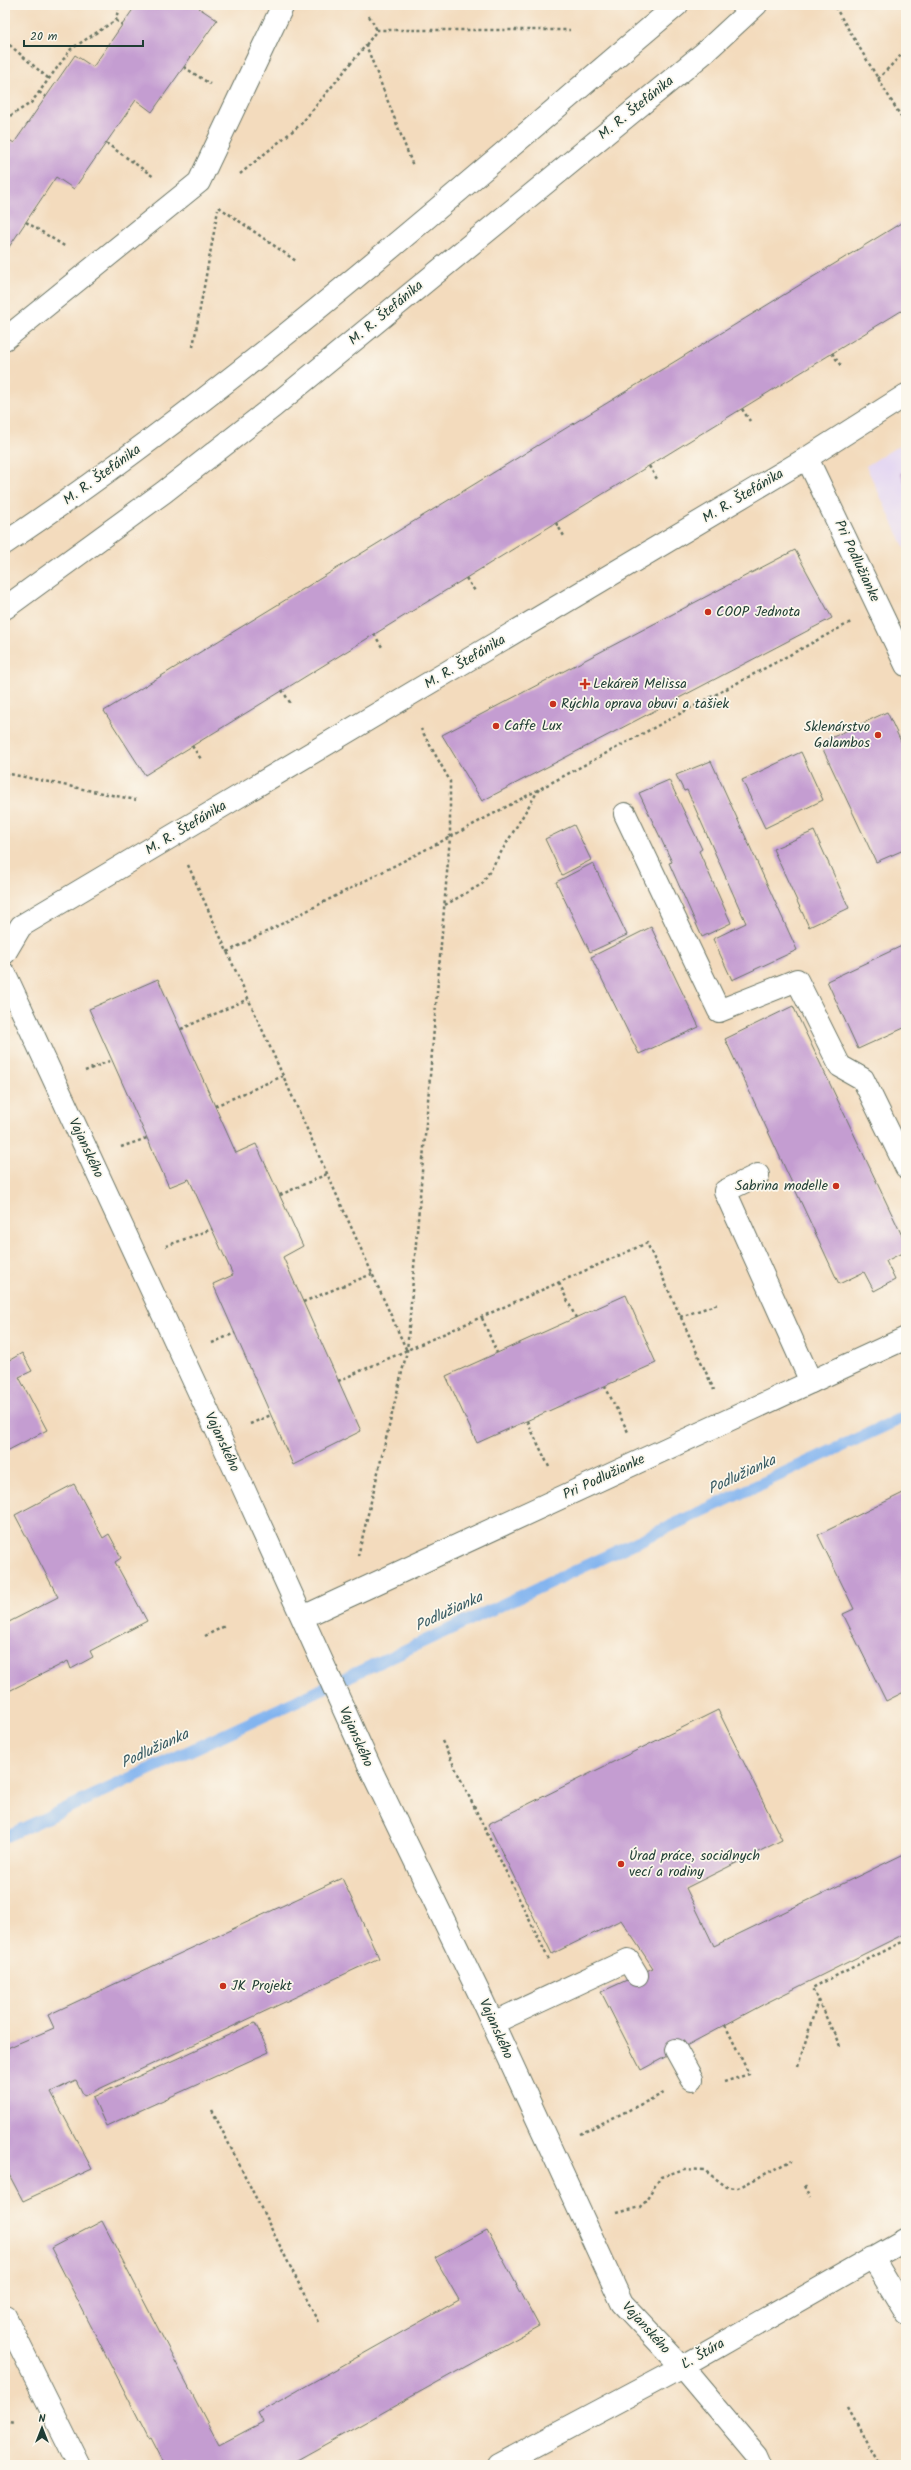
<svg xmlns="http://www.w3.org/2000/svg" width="911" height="2470" font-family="Kalam,sans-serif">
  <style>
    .built { fill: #e2d4f3 }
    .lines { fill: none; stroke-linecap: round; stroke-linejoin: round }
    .stream { stroke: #82b4ef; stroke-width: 12 }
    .building { fill: #c49dd1 }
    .service-casing { stroke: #697464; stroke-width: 24 }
    .minor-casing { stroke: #697464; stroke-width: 24 }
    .primary-casing { stroke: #697464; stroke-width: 24 }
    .path { stroke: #697464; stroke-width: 2.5; stroke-dasharray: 3 3; stroke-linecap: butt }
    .service { stroke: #fff; stroke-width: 22 }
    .minor { stroke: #fff; stroke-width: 22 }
    .primary { stroke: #fff; stroke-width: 22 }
    .poi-dot { fill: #c8321e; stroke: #fbf7ec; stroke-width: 1.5 }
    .labels { text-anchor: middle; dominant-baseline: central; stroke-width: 3.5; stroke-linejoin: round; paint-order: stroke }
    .street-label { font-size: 14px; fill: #1f3d34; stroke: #fbf7ec }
    .poi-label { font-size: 14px; fill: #1f3d34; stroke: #fbf7ec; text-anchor: start }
    .water-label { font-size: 15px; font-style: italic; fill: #385b63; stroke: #fbf7ec }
  </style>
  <rect width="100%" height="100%" fill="#fbf7ec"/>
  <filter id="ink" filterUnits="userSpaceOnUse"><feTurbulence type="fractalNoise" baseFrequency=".025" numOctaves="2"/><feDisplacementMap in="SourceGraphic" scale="8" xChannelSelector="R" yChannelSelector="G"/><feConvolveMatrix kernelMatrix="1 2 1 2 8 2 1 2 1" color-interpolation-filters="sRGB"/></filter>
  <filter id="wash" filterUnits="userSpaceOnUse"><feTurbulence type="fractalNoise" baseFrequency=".012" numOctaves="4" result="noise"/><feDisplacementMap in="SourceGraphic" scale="16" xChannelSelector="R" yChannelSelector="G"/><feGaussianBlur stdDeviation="0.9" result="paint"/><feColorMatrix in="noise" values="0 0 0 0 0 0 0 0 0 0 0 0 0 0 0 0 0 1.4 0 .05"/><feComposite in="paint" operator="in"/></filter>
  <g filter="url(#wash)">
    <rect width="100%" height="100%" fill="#f3dbbd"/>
    <path class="built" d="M906,441V551L866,466Z"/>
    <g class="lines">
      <path class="stream" d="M5,1837L906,1416"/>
    </g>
    <g id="blocks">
      <path class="building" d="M136,5H201L199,8L217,20L152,112L136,100L74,189L56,177L5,253V137L14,143L75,55L93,67Z
        M906,220V308L145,775L104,711Z
        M906,470V486L900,473Z
        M795,550L832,618L482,801L442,735Z
        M887,712L906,752V849L876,862L820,743Z
        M801,752L823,800L765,828L742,780Z
        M711,761L797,950L732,980L713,939L746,923L687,790L684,791L676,775Z
        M669,780L702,849L699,851L731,923L702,937L669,863L672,862L639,793Z
        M574,825L591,860L562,875L545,839Z
        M814,831L849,908L809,927L773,849Z
        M593,863L627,935L590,952L556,882Z
        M651,927L699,1027L639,1054L591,957Z
        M906,944V1027L858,1049L827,981Z
        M158,979L236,1153L256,1144L303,1246L283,1257L361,1431L293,1465L213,1284L233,1275L189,1179L169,1187L89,1009Z
        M793,1006L906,1244V1251L886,1261L895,1280L874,1291L864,1272L839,1284L725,1039Z
        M626,1295L656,1363L477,1443L446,1376Z
        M5,1351L10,1360L22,1353L32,1371L19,1377L47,1430L5,1452Z
        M74,1484L103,1538L109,1534L116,1547L121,1558L115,1562L147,1621L90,1651L93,1657L71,1669L68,1661L7,1692L5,1687V1624L58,1597L15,1515Z
        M905,1492L906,1691L886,1701L843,1614L854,1609L818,1535Z
        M718,1710L782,1840L686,1888L714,1946L906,1853V1933L766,2003L641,2070L601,1992L653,1968L621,1920L552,1954L488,1824Z
        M342,1878L379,1958L84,2096L76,2080L51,2092L92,2169L23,2201L5,2167V2049L54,2028L48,2015Z
        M255,2023L269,2052L106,2126L93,2097Z
        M102,2221L219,2445L263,2422L258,2413L459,2300L435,2258L487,2230L539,2326L288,2465H165L151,2438L149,2439L51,2248Z"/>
    </g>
  </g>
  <g filter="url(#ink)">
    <use href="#blocks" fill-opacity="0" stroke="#697464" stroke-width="1"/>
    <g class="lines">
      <g class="service-casing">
        <path id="service" d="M625,814L719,1011L797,980L840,1066L863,1079L906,1167
          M758,1175L725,1191L811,1382
          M493,2023L628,1960L637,1975
          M676,2050L692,2079"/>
      </g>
      <g class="minor-casing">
        <path id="minor" d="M5,339L199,182L283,5
          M807,458L906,665
          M5,953L21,926L807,458L906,395
          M5,974L242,1485L374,1776L479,1993L622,2303L682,2367L757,2456L761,2465
          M303,1617L906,1338
          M872,2257L906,2313
          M5,2316L79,2465
          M498,2465L682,2367L906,2239"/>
      </g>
      <g class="primary-casing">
        <path id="primary" d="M5,543C244,383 458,190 677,5
          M5,608L164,492L274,406L704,53L756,5"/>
      </g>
      <path class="path" d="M835,7L906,125
        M369,16L377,30
        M116,20L122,25
        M5,41L49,79
        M366,45L377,30H570
        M184,67L210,84
        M878,79L906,50
        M39,92L46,97
        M5,119L31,103L71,49L116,20L119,5
        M106,143L154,177
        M240,174L301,124L366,45L413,166
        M219,207L296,261
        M26,222L66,247
        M193,347L218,210
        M832,353L841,366
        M742,409L750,421
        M649,466L657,479
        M556,523L564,536
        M466,578L475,591
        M374,634L382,647
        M282,690L291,704
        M192,746L201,759
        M5,773L136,800
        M188,865L407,1351
        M445,905L482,884L539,789
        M227,952L450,837L851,622
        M181,1029L248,999
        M85,1071L112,1060
        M215,1106L283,1076
        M121,1147L147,1138
        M280,1195L327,1174
        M166,1246L212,1229
        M559,1283L576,1318
        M303,1302L372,1274
        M680,1317L718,1304
        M482,1318L497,1353
        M212,1343L235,1333
        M338,1381L647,1243L714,1390
        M605,1386L628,1432
        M527,1421L549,1467
        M250,1424L271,1415
        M358,1556L407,1351L450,837V781L421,729
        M205,1636L225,1626
        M442,1741L550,1962
        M840,2046L812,1988L906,1940
        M798,2066L818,2000
        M724,2082L749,2074L725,2025
        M212,2110L319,2324
        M580,2134L664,2093
        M805,2186L811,2197
        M617,2213L641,2207L661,2177L684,2169L704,2170L727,2187L738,2188L792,2160
        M848,2408L879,2465
        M5,2421L15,2423"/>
      <use href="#service" class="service"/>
      <use href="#minor" class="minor"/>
      <use href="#primary" class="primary"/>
    </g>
  </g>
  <g class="poi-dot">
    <circle cx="708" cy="612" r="4"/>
    <path d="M583 678h4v4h4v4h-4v4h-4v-4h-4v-4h4z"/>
    <circle cx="553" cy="704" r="4"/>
    <circle cx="496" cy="726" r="4"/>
    <circle cx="878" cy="735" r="4"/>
    <circle cx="836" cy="1186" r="4"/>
    <circle cx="621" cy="1864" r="4"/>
    <circle cx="223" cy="1986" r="4"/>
  </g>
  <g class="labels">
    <g class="street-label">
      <text transform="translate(636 108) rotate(-39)">M. R. Štefánika</text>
      <text transform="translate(386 313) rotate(-40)">M. R. Štefánika</text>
      <text transform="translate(102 475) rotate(-36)">M. R. Štefánika</text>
      <text transform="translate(743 496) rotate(-31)">M. R. Štefánika</text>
      <text transform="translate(857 561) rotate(65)">Pri Podlužianke</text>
      <text transform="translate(465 662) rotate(-31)">M. R. Štefánika</text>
      <text transform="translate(186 828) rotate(-31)">M. R. Štefánika</text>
      <text transform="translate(86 1148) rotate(65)">Vajanského</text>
      <text transform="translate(222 1442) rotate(65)">Vajanského</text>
      <text transform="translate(604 1477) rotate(-25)">Pri Podlužianke</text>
      <text transform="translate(356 1737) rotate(66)">Vajanského</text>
      <text transform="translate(496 2029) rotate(66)">Vajanského</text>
      <text transform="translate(646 2328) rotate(48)">Vajanského</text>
      <text transform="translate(703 2354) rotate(-30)">Ľ. Štúra</text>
    </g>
    <g class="poi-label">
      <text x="716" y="612">COOP Jednota</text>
      <text x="593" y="684">Lekáreň Melissa</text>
      <text x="561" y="704">Rýchla oprava obuvi a tašiek</text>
      <text x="504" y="726">Caffe Lux</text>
      <text x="870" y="727" text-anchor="end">Sklenárstvo<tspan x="870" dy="16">Galambos</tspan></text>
      <text x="828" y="1186" text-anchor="end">Sabrina modelle</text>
      <text x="629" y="1856">Úrad práce, sociálnych<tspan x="629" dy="16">vecí a rodiny</tspan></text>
      <text x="231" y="1986">JK Projekt</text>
    </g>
    <g class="water-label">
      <text transform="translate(742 1475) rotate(-25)">Podlužianka</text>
      <text transform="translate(449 1612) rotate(-25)">Podlužianka</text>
      <text transform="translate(155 1749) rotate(-25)">Podlužianka</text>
    </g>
  </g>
  <rect width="911" height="2470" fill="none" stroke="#fbf7ec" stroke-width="20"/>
  <g transform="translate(42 2428)" stroke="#fbf7ec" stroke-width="3" paint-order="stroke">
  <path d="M0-3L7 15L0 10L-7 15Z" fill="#1f3d34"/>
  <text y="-6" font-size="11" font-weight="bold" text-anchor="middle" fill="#1f3d34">N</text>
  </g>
  <path d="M24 40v6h119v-6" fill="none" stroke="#1f3d34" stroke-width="2"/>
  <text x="30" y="40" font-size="12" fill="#1f3d34" stroke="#fbf7ec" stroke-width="3" paint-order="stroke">20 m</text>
</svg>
